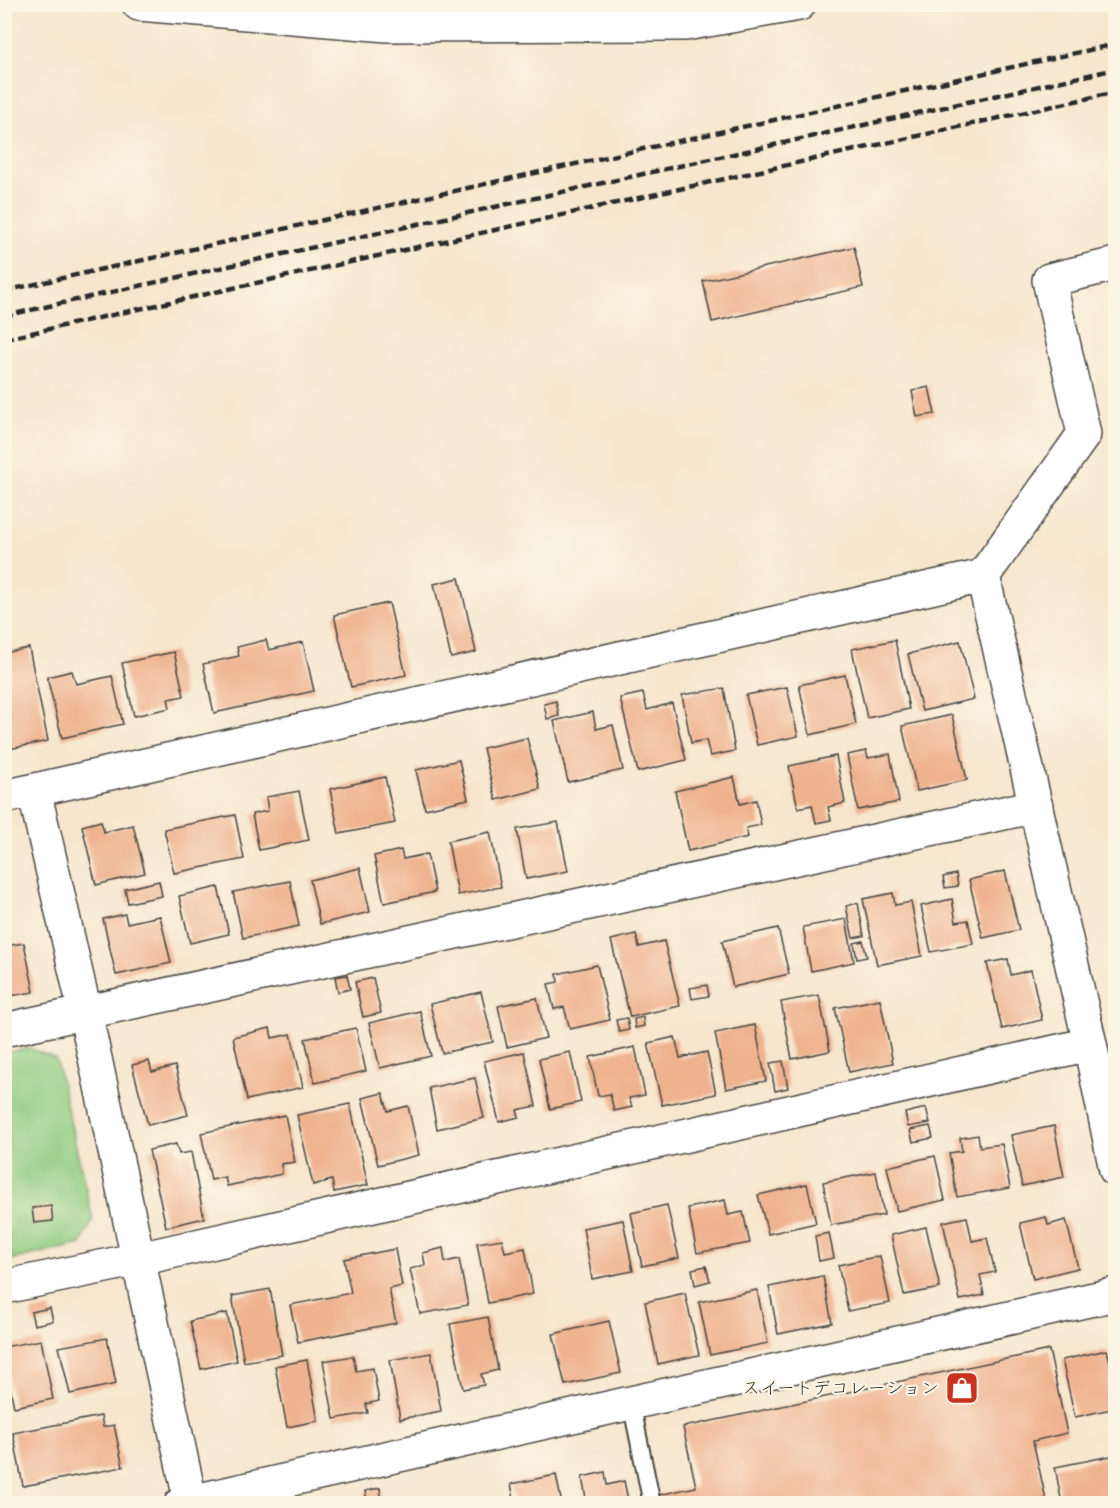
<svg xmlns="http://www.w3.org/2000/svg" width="1120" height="1508" font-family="'Comic Neue','Klee One',sans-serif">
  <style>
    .green { fill: #8fcc82; stroke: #5d7c56; stroke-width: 1.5 }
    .building { fill: #efb28f }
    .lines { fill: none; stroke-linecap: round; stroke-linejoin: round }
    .service-casing { stroke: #494743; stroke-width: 20 }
    .minor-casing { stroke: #494743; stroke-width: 36 }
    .tertiary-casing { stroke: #494743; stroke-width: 36 }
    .service { stroke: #fff; stroke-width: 16 }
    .minor { stroke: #fff; stroke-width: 33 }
    .tertiary { stroke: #fff; stroke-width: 33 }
    .rail { stroke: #2b2b2b; stroke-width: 4.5; stroke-dasharray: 9 4.5; stroke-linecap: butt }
    .labels { text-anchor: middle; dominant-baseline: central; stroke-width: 4.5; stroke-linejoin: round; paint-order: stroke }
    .poi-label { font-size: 18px; fill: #2b2b2b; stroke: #fcf5e5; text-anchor: end }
  </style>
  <rect width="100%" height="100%" fill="#fcf5e5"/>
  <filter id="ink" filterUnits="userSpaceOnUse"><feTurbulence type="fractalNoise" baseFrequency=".0167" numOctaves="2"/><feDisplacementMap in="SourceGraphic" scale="12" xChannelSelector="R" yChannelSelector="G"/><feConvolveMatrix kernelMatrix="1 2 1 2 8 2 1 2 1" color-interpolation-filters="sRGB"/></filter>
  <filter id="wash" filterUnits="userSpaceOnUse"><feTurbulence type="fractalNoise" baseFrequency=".008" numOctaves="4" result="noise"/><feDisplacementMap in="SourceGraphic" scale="24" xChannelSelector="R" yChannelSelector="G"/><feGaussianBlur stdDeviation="1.35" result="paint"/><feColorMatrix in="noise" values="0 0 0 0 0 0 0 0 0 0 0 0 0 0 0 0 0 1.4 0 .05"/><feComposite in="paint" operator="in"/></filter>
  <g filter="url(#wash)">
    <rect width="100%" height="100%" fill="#f6e6cd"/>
    <path class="green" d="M29,1048L56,1059L93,1220L81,1244L5,1261L4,1053Z"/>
    <g id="blocks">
      <path class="building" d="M854,247L863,287L712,322L703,281Z
        M929,387L935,414L917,417L912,391Z
        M459,578L476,652L451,658L434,584Z
        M389,603L406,675L351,687L334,615Z
        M266,640L269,650L303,642L314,691L214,713L203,664L239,656L237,647Z
        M895,640L909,709L867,718L852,649Z
        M960,641L974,699L922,711L908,654Z
        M29,648L48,741L4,750V653Z
        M174,652L184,696L168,699L170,708L134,716L122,663Z
        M72,671L76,684L112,676L123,724L62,738L47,677Z
        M845,675L856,724L810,735L799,685Z
        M787,687L798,736L757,745L746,695Z
        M724,688L735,751L710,756L706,740L691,743L682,695Z
        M643,693L647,710L672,703L686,760L638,772L620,698Z
        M556,701L559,716L547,719L544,704Z
        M593,712L596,729L613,725L623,770L568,782L554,721Z
        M952,715L967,780L917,791L902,726Z
        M527,738L540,789L496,800L483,748Z
        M866,751L868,758L890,754L899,802L858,810L847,755Z
        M836,756L845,803L828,807L831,820L816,823L812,805L798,808L789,766Z
        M459,760L468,799L425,809L416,770Z
        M385,777L395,823L339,834L330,789Z
        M734,777L740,804L756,800L761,825L746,828L748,837L688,851L675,791Z
        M299,791L309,840L259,850L252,814L268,811L266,797Z
        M235,815L244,859L174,873L164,829Z
        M101,821L104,832L133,825L145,873L96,885L82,826Z
        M558,822L568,871L526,879L517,829Z
        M490,832L501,887L458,895L448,841Z
        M401,850L403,859L427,854L435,892L384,903L374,856Z
        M360,868L370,912L320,924L310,880Z
        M1005,871L1019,930L983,938L969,880Z
        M956,874L958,886L945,888L943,877Z
        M159,881L162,896L128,903L125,889Z
        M290,881L299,926L243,938L233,892Z
        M218,887L229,934L190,943L179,896Z
        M893,893L895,905L911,902L922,956L877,965L863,899Z
        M4,896L9,912L4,913Z
        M952,899L956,922L968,920L973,944L931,952L921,906Z
        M858,903L864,936L853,938L846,906Z
        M125,914L127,923L160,916L171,963L116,975L103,919Z
        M846,919L854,962L811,971L803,927Z
        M778,928L789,974L733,987L722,941Z
        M636,934L639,947L664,941L680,1006L630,1017L611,940Z
        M863,941L867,957L857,959L854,943Z
        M24,943L34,992L4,997V946Z
        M1008,959L1011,975L1031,970L1042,1020L1002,1029L987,963Z
        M597,965L610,1020L570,1029L564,1007L554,1009L548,984L558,982L557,974Z
        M347,975L350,989L338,992L335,977Z
        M373,978L381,1013L363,1017L355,982Z
        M707,985L709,996L692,999L690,988Z
        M481,992L493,1042L442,1053L430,1004Z
        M819,995L830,1051L792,1059L781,1002Z
        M537,998L546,1038L507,1047L498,1006Z
        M880,999L893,1063L849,1072L835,1008Z
        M420,1011L431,1056L380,1068L369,1023Z
        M643,1017L644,1026L635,1028L634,1019Z
        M627,1018L629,1030L619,1032L616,1020Z
        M755,1025L766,1081L726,1089L715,1033Z
        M270,1028L272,1038L291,1034L303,1087L247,1100L233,1037Z
        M356,1028L366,1071L315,1083L305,1039Z
        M675,1037L680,1058L707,1052L716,1094L662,1105L648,1043Z
        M635,1047L645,1095L629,1098L632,1107L614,1111L610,1094L598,1096L590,1057Z
        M524,1052L536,1106L517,1110L519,1117L499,1122L484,1061Z
        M570,1052L581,1102L550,1109L539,1059Z
        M149,1061L152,1072L175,1066L188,1115L148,1125L132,1065Z
        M783,1061L788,1088L775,1091L770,1063Z
        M475,1078L484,1118L437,1129L429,1088Z
        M383,1093L388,1111L408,1106L419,1155L378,1165L362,1098Z
        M350,1104L368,1185L334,1192L332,1180L313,1185L297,1115Z
        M926,1108L930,1123L908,1127L905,1113Z
        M285,1115L295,1162L281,1164L282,1174L227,1186L225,1177L211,1180L201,1133Z
        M930,1126L933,1138L913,1142L910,1130Z
        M1054,1126L1064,1177L1022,1186L1011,1135Z
        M978,1135L980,1147L1002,1144L1010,1188L957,1197L949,1153L962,1151L960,1138Z
        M176,1144L179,1154L191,1152L204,1218L166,1227L149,1150Z
        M935,1156L945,1200L897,1211L887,1167Z
        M876,1172L884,1215L831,1225L823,1182Z
        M807,1184L816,1223L768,1234L758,1195Z
        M725,1200L728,1215L743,1212L750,1243L697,1253L688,1208Z
        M667,1205L679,1258L642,1266L631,1213Z
        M51,1206L53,1221L34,1223L32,1208Z
        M967,1217L972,1241L987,1238L995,1272L980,1275L984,1295L960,1300L943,1222Z
        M1046,1217L1048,1225L1066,1220L1078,1268L1033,1279L1020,1223Z
        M623,1220L633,1271L592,1279L583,1228Z
        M926,1227L940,1288L904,1295L891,1235Z
        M829,1233L834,1258L819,1261L815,1236Z
        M502,1239L505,1252L525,1248L533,1294L488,1303L477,1243Z
        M443,1248L445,1262L459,1259L468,1305L420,1314L410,1269L425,1265L423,1253Z
        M395,1249L402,1286L389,1289L396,1323L298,1342L290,1305L351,1293L344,1259Z
        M880,1256L890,1303L848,1311L838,1265Z
        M706,1266L710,1281L695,1285L692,1269Z
        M823,1276L832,1323L778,1334L769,1287Z
        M270,1289L282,1355L244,1362L232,1296Z
        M757,1290L768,1343L710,1355L699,1302Z
        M685,1293L699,1355L658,1364L645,1302Z
        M50,1308L53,1321L34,1325L31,1312Z
        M227,1313L237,1361L201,1369L190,1321Z
        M488,1317L498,1370L481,1374L484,1385L463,1389L450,1324Z
        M609,1321L621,1373L565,1385L553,1334Z
        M107,1338L116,1384L70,1394L59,1347Z
        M41,1340L53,1399L14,1407L4,1358V1347Z
        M1049,1350L1067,1433L1033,1441L1047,1504H659L658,1495L696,1487L683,1427Z
        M1107,1350L1116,1387V1408L1075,1417L1062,1360Z
        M431,1353L441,1411L400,1419L390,1360Z
        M353,1356L356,1371L373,1368L379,1401L366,1404L368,1413L334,1419L323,1361Z
        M307,1360L318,1421L287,1427L275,1366Z
        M101,1416L103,1427L114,1425L123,1467L23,1486L13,1433Z
        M1116,1455V1499L1095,1504H1062L1055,1467Z
        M605,1472L607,1485L624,1481L629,1504H587L582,1477Z
        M556,1475L562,1504H515L511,1484Z
        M380,1488L382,1504H368L365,1491Z"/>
    </g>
  </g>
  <g filter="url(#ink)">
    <use href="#blocks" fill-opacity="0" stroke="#494743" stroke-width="1.5"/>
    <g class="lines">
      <g class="service-casing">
        <path id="service" d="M631,1402L652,1504"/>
      </g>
      <g class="minor-casing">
        <path id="minor" d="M983,576L1090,1044L1116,1170
          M34,790L85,1012L191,1504
          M4,797L983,576L1084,434L1049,280L1116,264
          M4,1030L1036,806
          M4,1287L139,1259L1090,1044
          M181,1504L1116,1294"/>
      </g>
      <g class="tertiary-casing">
        <path id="tertiary" d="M139,4L387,25L685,24L799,4"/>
      </g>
      <use href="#service" class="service"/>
      <use href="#minor" class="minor"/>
      <use href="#tertiary" class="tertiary"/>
      <path class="rail" d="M4,291L1116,44
        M4,316L1116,69
        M4,339L1116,92"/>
    </g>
  </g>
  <defs>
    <g id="shop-square" transform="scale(1.725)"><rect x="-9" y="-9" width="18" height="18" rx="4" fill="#c8321e" stroke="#fcf5e5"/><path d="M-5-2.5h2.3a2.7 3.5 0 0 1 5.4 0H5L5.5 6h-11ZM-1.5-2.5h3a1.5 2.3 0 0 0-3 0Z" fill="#fff"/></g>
  </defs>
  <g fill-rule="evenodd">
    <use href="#shop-square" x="962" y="1388"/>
  </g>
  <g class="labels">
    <g class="poi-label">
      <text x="939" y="1388">スイートデコレーション</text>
    </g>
  </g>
  <rect width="1120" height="1508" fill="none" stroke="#fcf5e5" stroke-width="24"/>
</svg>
